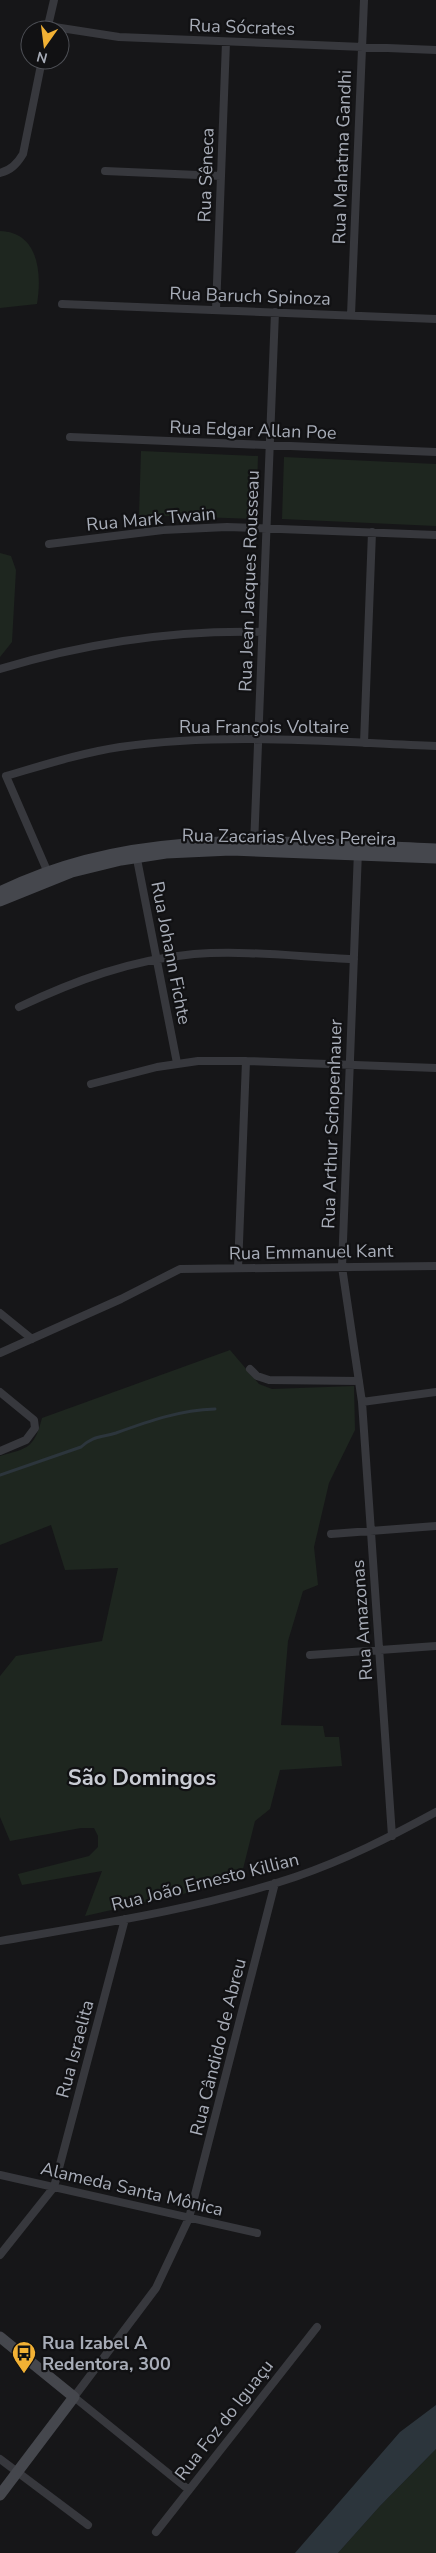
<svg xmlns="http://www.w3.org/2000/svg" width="436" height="2553" font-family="'Nunito Sans',sans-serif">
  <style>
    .green { fill: #1e261f }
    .water { fill: #2c353c }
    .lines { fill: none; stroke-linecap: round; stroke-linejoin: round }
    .stream { stroke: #2c353c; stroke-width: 3 }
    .street { stroke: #37383d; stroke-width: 8 }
    .secondary { stroke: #45474d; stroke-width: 11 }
    .labels { text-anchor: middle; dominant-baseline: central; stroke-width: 4.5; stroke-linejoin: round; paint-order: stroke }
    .street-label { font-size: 18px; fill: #a8adb8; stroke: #111113 }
    .poi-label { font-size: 18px; font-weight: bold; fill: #a8adb8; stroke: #111113; text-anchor: start }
    .district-label { font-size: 22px; font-weight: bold; fill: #c9ccd4; stroke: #111113 }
  </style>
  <rect width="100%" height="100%" fill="#161618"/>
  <path class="green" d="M0,231C39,232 42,274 37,304L0,308Z
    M141,451L258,456L256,519L139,515Z
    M284,457L436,464V526L282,519Z
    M0,553L11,556L16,570L12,642L0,657Z
    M230,1350L259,1384L272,1389L354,1386L355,1430L329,1483L314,1547L318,1585L303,1591L288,1641L281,1725L323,1726L325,1737H339L342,1766L280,1770L270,1809L255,1821L240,1881L85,1916L102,1871L22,1885L18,1874L89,1856L98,1847V1836L94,1828H81L10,1841L0,1817V1676L16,1656L102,1641L118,1568L65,1570L51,1525L0,1545V1456C29,1448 34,1448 42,1418Z
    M436,2449V2553H338L380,2506Z"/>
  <path class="water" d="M436,2405V2449L380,2506L338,2553H295L400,2432Z"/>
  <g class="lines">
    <path class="stream" d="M0,1475L81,1447C94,1435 101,1438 116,1433C149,1421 180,1410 215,1409"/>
    <path class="street" d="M48,26L119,37L436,50
      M47,30L54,0
      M105,171L221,176
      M0,173C11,170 17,164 23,154L42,60
      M62,304L436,319
      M216,310L226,42
      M351,315L364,0
      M70,437L436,452
      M49,544L163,530L227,527L436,535
      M0,669C86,643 172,630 262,632
      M364,743L372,532
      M254,846L275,312
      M358,851L342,1267L362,1402L392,1836
      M136,854L177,1063
      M49,875L6,776C44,765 81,753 120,747C225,732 331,742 436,746
      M19,1007C76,980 131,960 194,954C246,950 301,957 354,959
      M91,1084L157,1067L198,1061H246L436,1068
      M238,1268L246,1061
      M0,1313L32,1339
      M0,1353L121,1299L180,1269L436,1266
      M250,1369L257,1376L269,1380L359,1381
      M0,1392L34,1420L35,1428L26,1440L0,1451
      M362,1402L436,1392
      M331,1534L436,1526
      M310,1655L436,1646
      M0,1941C99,1924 200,1909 295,1877C345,1860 390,1837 436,1812
      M0,2175L257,2233
      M0,2255L54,2187L125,1919
      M0,2459L88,2525
      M189,2490L74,2397L156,2288L189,2218L275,1883
      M156,2532L317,2327"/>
    <path class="secondary" d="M0,892C139,823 286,843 436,849
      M0,901L72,872L121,860L166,853L231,850L436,858
      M0,2337L74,2397L0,2495"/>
  </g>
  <defs>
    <g id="bus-pin" transform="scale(1.25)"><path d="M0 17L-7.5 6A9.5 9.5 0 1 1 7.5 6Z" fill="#f2b134" stroke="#111113"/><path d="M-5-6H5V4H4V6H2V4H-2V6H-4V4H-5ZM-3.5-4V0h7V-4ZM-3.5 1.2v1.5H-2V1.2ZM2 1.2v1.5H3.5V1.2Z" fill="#111"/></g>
  </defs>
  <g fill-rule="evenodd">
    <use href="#bus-pin" x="24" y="2353"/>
  </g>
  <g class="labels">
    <g class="street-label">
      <text transform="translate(242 27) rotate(2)">Rua Sócrates</text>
      <text transform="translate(342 157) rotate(-88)">Rua Mahatma Gandhi</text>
      <text transform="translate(206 175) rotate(-88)">Rua Sêneca</text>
      <text transform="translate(250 296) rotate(2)">Rua Baruch Spinoza</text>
      <text transform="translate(253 430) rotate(2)">Rua Edgar Allan Poe</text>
      <text transform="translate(151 519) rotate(-5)">Rua Mark Twain</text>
      <text transform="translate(249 581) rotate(-88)">Rua Jean Jacques Rousseau</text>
      <text x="264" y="727">Rua François Voltaire</text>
      <text transform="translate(289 837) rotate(1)">Rua Zacarias Alves Pereira</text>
      <text transform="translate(171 953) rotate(79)">Rua Johann Fichte</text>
      <text transform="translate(332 1124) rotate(-88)">Rua Arthur Schopenhauer</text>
      <text transform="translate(311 1252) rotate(-1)">Rua Emmanuel Kant</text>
      <text transform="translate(362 1620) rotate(-94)">Rua Amazonas</text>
      <text transform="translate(205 1882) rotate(-14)">Rua João Ernesto Killian</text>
      <text transform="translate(218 2047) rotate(-76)">Rua Cândido de Abreu</text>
      <text transform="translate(75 2049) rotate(-75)">Rua Israelita</text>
      <text transform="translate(132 2189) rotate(13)">Alameda Santa Mônica</text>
      <text transform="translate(224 2420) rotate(-52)">Rua Foz do Iguaçu</text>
    </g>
    <g class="poi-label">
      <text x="42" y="2343">Rua Izabel A<tspan x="42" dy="21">Redentora, 300</tspan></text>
    </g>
    <g class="district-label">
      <text x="142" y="1778">São Domingos</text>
    </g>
  </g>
  <g transform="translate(45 45) rotate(194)"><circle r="24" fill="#111113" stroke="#4d4f55"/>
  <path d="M0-4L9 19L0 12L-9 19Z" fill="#f2b134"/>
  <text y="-8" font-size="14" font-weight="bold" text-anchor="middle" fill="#a8adb8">N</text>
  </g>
</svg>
